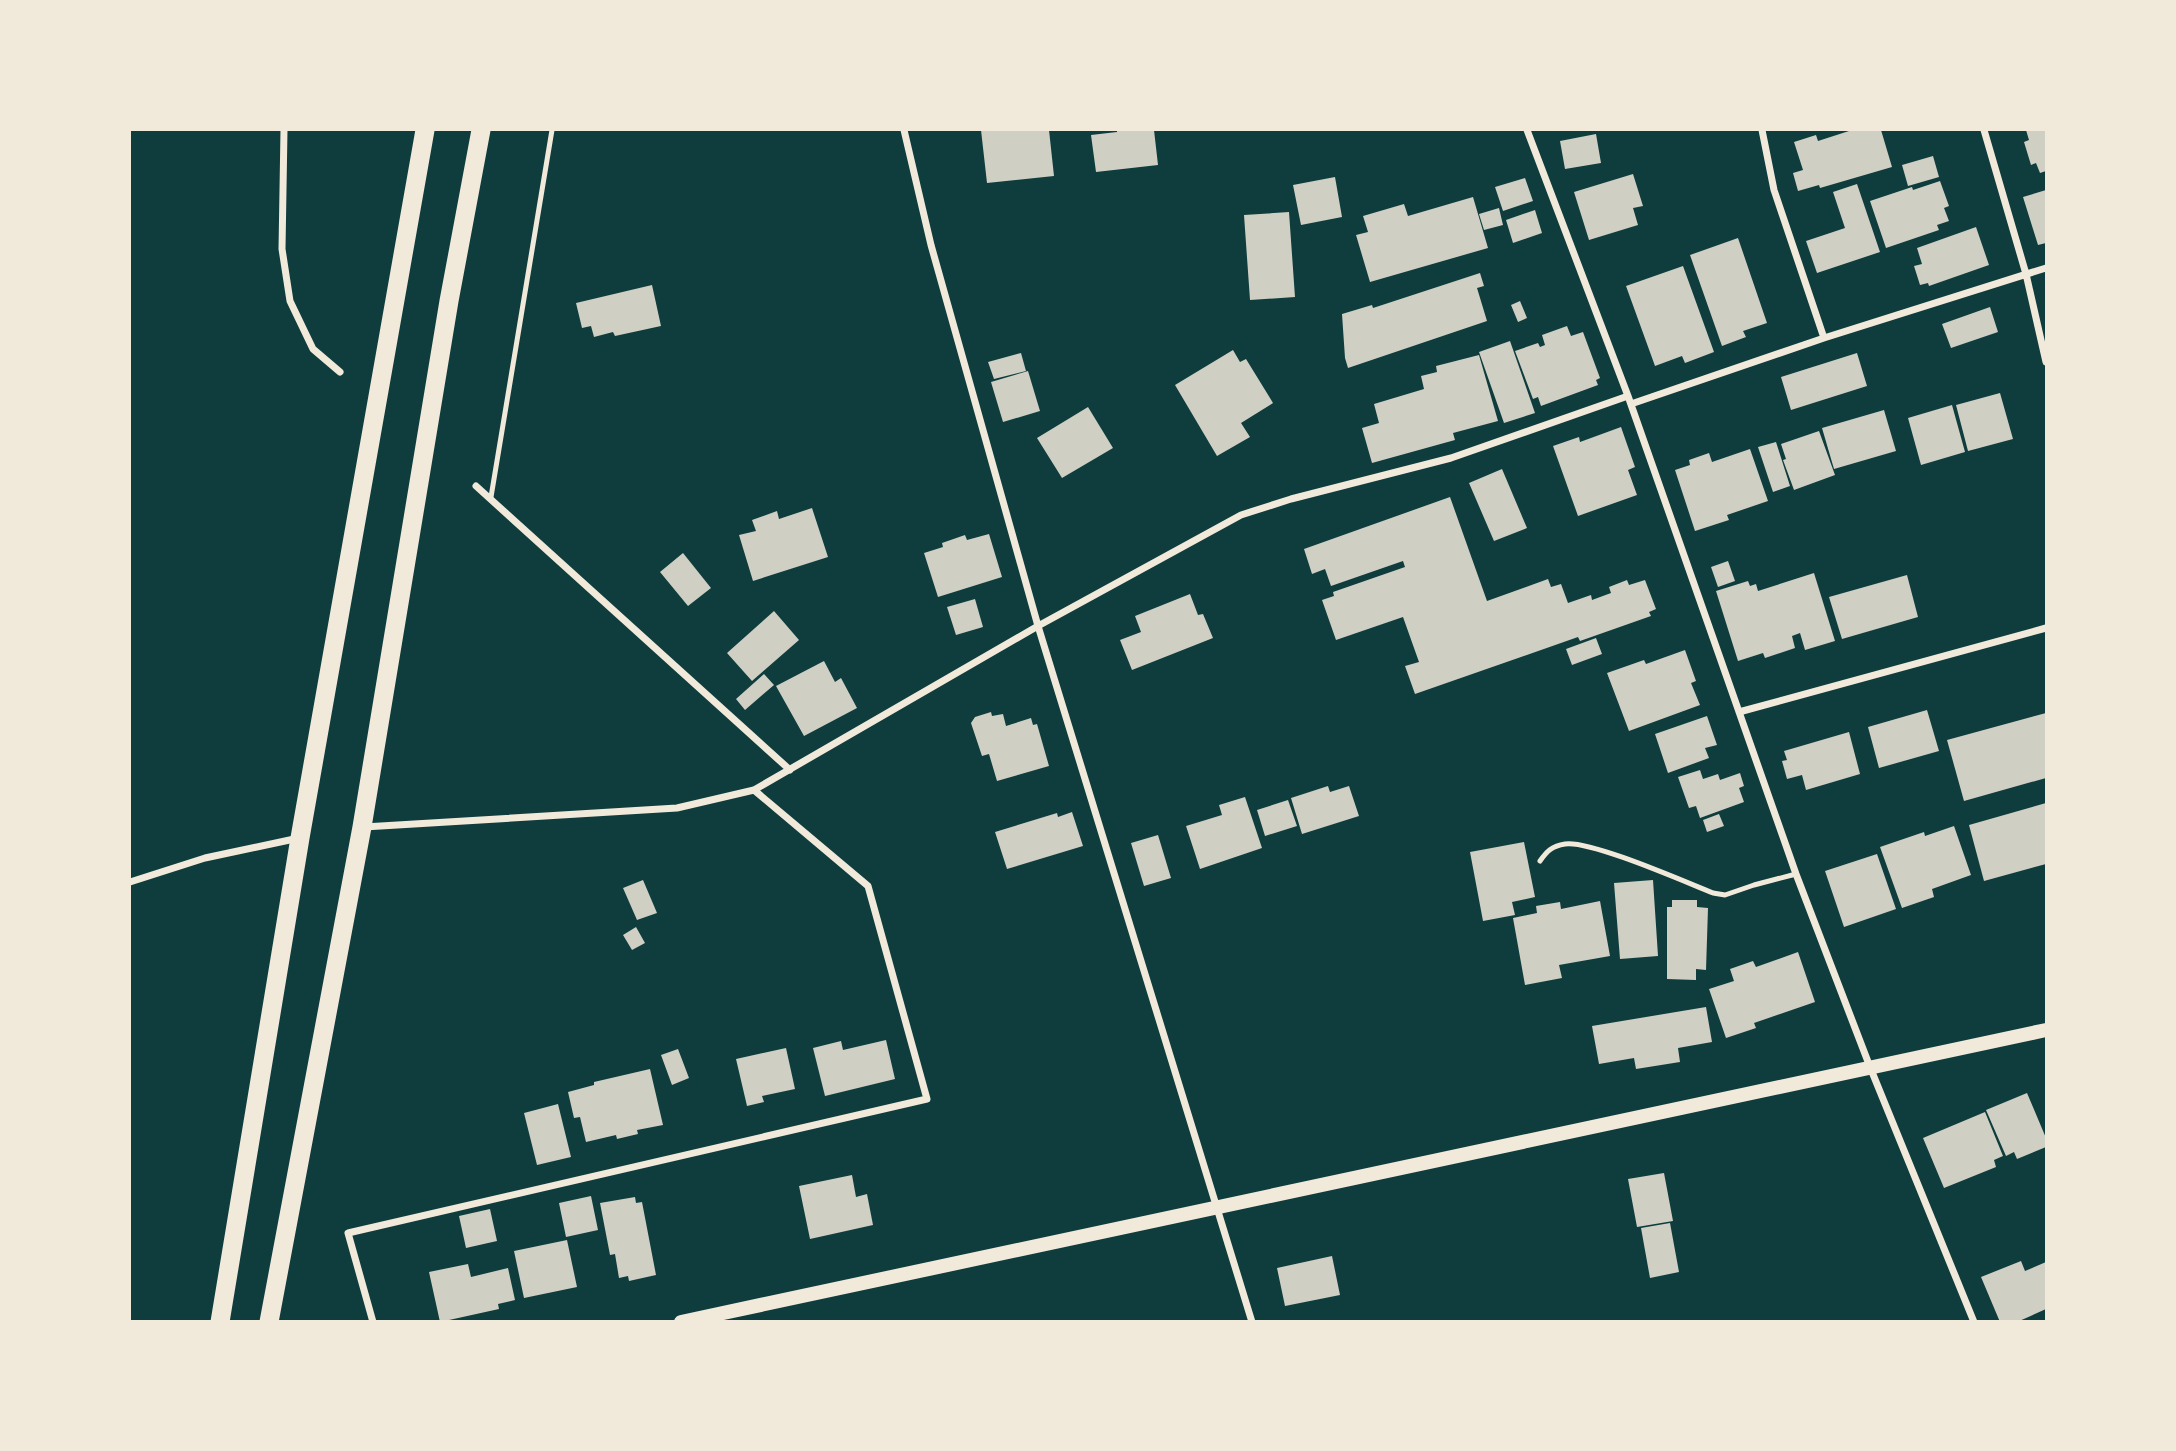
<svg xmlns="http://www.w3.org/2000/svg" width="2176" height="1451" font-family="Quicksand,sans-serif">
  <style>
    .building { fill: #cfcfc3 }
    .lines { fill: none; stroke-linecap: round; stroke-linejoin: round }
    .service { stroke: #f1e9da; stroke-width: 5 }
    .minor { stroke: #f1e9da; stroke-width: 7 }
    .secondary { stroke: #f1e9da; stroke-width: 14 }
    .trunk { stroke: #f1e9da; stroke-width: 19 }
  </style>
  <rect width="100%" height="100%" fill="#0f3d3e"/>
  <path class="building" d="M981,130H1049L1054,176L987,183Z
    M1117,130H1154L1158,165L1096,172L1091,135L1117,132Z
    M1848,130H1881L1892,167L1820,188L1819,185L1798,191L1793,173L1803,170L1794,142L1816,135L1818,141L1849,131Z
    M2026,130H2046V171L2040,173L2036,163L2031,165L2024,142L2029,140Z
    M1596,134L1601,163L1565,169L1560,141Z
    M1933,156L1939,177L1908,186L1902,165Z
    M1633,174L1643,206L1633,208L1638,225L1589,240L1574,192Z
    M1335,177L1342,217L1301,225L1293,185Z
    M1525,178L1533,201L1503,211L1495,187Z
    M1940,181L1949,206L1944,208L1949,221L1937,225L1939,230L1886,248L1870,201L1912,187L1913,190Z
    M1857,184L1880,252L1817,273L1806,241L1845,228L1833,192Z
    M2046,190V243L2038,245L2023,197Z
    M1473,197L1488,248L1370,282L1356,235L1368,232L1363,216L1404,204L1408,216Z
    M1499,208L1503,225L1484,230L1479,214Z
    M1535,210L1542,233L1513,243L1506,220Z
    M1289,212L1295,297L1250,300L1244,215Z
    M1976,227L1989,265L1929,286L1928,283L1920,285L1914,266L1922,264L1917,248Z
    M1738,238L1767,323L1743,331L1746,337L1722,346L1690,255Z
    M1683,266L1714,352L1685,363L1682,356L1655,366L1626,286Z
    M1480,273L1484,286L1477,288L1487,321L1348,368L1345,358L1342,314L1372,305L1373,308Z
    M652,285L661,326L615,336L613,332L594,337L591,326L582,328L576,303Z
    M1520,301L1527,318L1518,322L1511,305Z
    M1990,307L1998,332L1951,348L1942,324Z
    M1567,326L1571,336L1583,332L1600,378L1596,380L1598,385L1541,406L1538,397L1533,399L1515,351L1538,343L1540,347L1545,345L1542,335Z
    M1510,341L1535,413L1504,423L1479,352Z
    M1233,350L1240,362L1246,359L1273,403L1241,423L1250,437L1217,456L1175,385Z
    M1021,353L1026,371L994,379L988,362Z
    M1857,353L1867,386L1791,410L1781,377Z
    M1479,355L1498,421L1453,433L1455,440L1372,463L1362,428L1379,423L1374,404L1424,389L1421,376L1437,372L1436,366Z
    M1028,371L1040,411L1003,422L991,382Z
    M2000,393L2013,439L1968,451L1956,405Z
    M1952,405L1965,452L1921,465L1908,418Z
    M1088,407L1113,448L1062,478L1037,438Z
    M1884,410L1896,451L1834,469L1822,428Z
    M1621,427L1635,467L1628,470L1637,495L1578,516L1553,446L1579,437L1580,442Z
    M1819,431L1835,475L1794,490L1783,460L1786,459L1781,444Z
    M1776,442L1790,486L1773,492L1758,447Z
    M1750,449L1768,501L1727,515L1729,520L1695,531L1675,470L1690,465L1689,460L1709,453L1712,462Z
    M1502,469L1527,528L1494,541L1469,483Z
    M1450,497L1487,601L1548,579L1551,587L1561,584L1568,603L1591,595L1592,600L1611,593L1609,587L1627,580L1629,585L1645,580L1656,609L1649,612L1651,616L1580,641L1578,637L1415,694L1405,666L1419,662L1403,617L1336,640L1322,600L1334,596L1333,592L1405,567L1403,561L1331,586L1325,569L1312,574L1304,549Z
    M812,508L828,557L753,581L739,535L756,531L752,520L777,511L779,519Z
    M989,534L1002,577L938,597L924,553L943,547L942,543L965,535L967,540Z
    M683,553L711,588L688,606L660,572Z
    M1728,561L1735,581L1718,587L1711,567Z
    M1814,573L1835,641L1805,650L1800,633L1792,636L1795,648L1765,658L1763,653L1738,661L1716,591L1748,581L1750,586L1756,584L1758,591Z
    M1907,575L1918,617L1842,639L1829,597Z
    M1190,594L1198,615L1203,614L1213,638L1132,670L1120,640L1141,632L1135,616Z
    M975,599L983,627L956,635L947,607Z
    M774,611L799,640L752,681L727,653Z
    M1596,638L1602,654L1572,665L1566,649Z
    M1685,650L1696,681L1691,683L1700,705L1629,731L1607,673L1644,660L1646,664Z
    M824,661L835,682L841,678L857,708L804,736L776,686Z
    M764,674L774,685L745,710L736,699Z
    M1927,710L1939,751L1879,768L1868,727Z
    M991,712L992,716L1003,714L1006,726L1031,718L1033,725L1037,724L1049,766L997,781L989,754L982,756L971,723L975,717Z
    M2046,713V778L1964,801L1947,740Z
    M1707,716L1717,745L1705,748L1709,758L1668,773L1655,734Z
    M1849,732L1860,774L1806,790L1802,775L1787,779L1782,761L1787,760L1784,751Z
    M1700,770L1703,779L1718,774L1720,780L1740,773L1744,786L1739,788L1744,802L1700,818L1696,806L1689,808L1678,777Z
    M1328,786L1330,792L1349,786L1359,816L1302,834L1291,798Z
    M1245,797L1262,848L1200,869L1186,826L1222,815L1219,805Z
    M1288,800L1297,826L1265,836L1257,810Z
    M2046,803V864L1984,881L1969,825Z
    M1072,812L1083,846L1007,869L995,832L1057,813L1058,817Z
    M1719,814L1724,826L1707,832L1703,820Z
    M1954,826L1971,875L1932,889L1934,897L1902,908L1880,847L1924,832L1925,836Z
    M1158,835L1171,878L1144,886L1131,843Z
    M1524,842L1535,897L1512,902L1515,915L1483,921L1470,852Z
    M1877,854L1896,909L1844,927L1825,871Z
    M643,880L657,913L637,920L623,888Z
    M1653,880L1658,956L1620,959L1614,883Z
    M1672,900H1697V907L1708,908L1706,970L1696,969V980L1667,979V907H1672Z
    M1600,901L1610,956L1559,965L1562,978L1525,985L1513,918L1537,913L1536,906L1560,902L1561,909Z
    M636,927L645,943L632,950L623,935Z
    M1798,952L1815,1002L1754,1023L1756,1028L1726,1038L1709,989L1734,981L1730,969L1753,961L1756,967Z
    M1706,1007L1712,1042L1678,1048L1680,1062L1636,1069L1634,1058L1599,1064L1592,1026Z
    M886,1040L895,1079L825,1096L813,1048L841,1041L843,1050Z
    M786,1048L795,1089L762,1096L764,1102L747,1106L736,1059Z
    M678,1049L689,1078L672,1085L661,1055Z
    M650,1069L663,1125L637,1130L638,1134L617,1139L616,1135L586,1142L580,1117L574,1118L568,1092L594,1085V1082Z
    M2027,1093L2046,1138V1147L2017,1159L2014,1152L2006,1156L1986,1110Z
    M558,1104L571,1157L537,1165L524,1113Z
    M1985,1112L2003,1156L1994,1160L1996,1167L1944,1188L1923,1138Z
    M1664,1173L1673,1221L1637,1227L1628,1179Z
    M852,1175L856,1197L867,1194L873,1225L810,1239L799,1186Z
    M591,1196L598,1230L566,1237L559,1203Z
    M635,1197L636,1203L642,1202L656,1275L629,1281L628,1276L619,1278L615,1254L610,1255L600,1203Z
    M490,1209L497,1241L466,1248L459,1216Z
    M1670,1223L1679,1272L1650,1278L1641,1228Z
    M567,1240L577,1287L524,1298L514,1251Z
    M1332,1256L1340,1295L1285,1306L1277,1268Z
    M2021,1261L2025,1271L2046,1262V1309L2017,1322H2000L1981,1277Z
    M468,1264L471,1277L508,1268L515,1300L498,1304L499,1309L440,1322L429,1272Z"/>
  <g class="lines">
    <path class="service" d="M491,497L552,130
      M1540,861C1547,851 1552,846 1565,844C1590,840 1685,882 1713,893L1725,895L1754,885L1796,874"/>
    <path class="minor" d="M284,130L282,249L290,301L313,349L340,372
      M1527,130L1628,396L1796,874L1870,1067L1974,1322
      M1762,130L1774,190L1824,338
      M1984,130L2026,274L2046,362
      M1631,404L1824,338L2046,268
      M476,486L790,770
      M1739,712L2046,628
      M364,827L677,808L754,790L1038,626L931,245L904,130
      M130,882L205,858L299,838
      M373,1322L348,1233L927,1099L868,886L754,790
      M1252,1322L1038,626L1241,515L1291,499L1451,458L1628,396"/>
    <path class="secondary" d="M681,1322L2046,1030"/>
    <path class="trunk" d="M220,1322L300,838L425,130
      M269,1322L362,827L449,301L481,130"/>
  </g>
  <rect width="2176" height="1451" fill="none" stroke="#f1e9da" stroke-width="262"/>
</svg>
